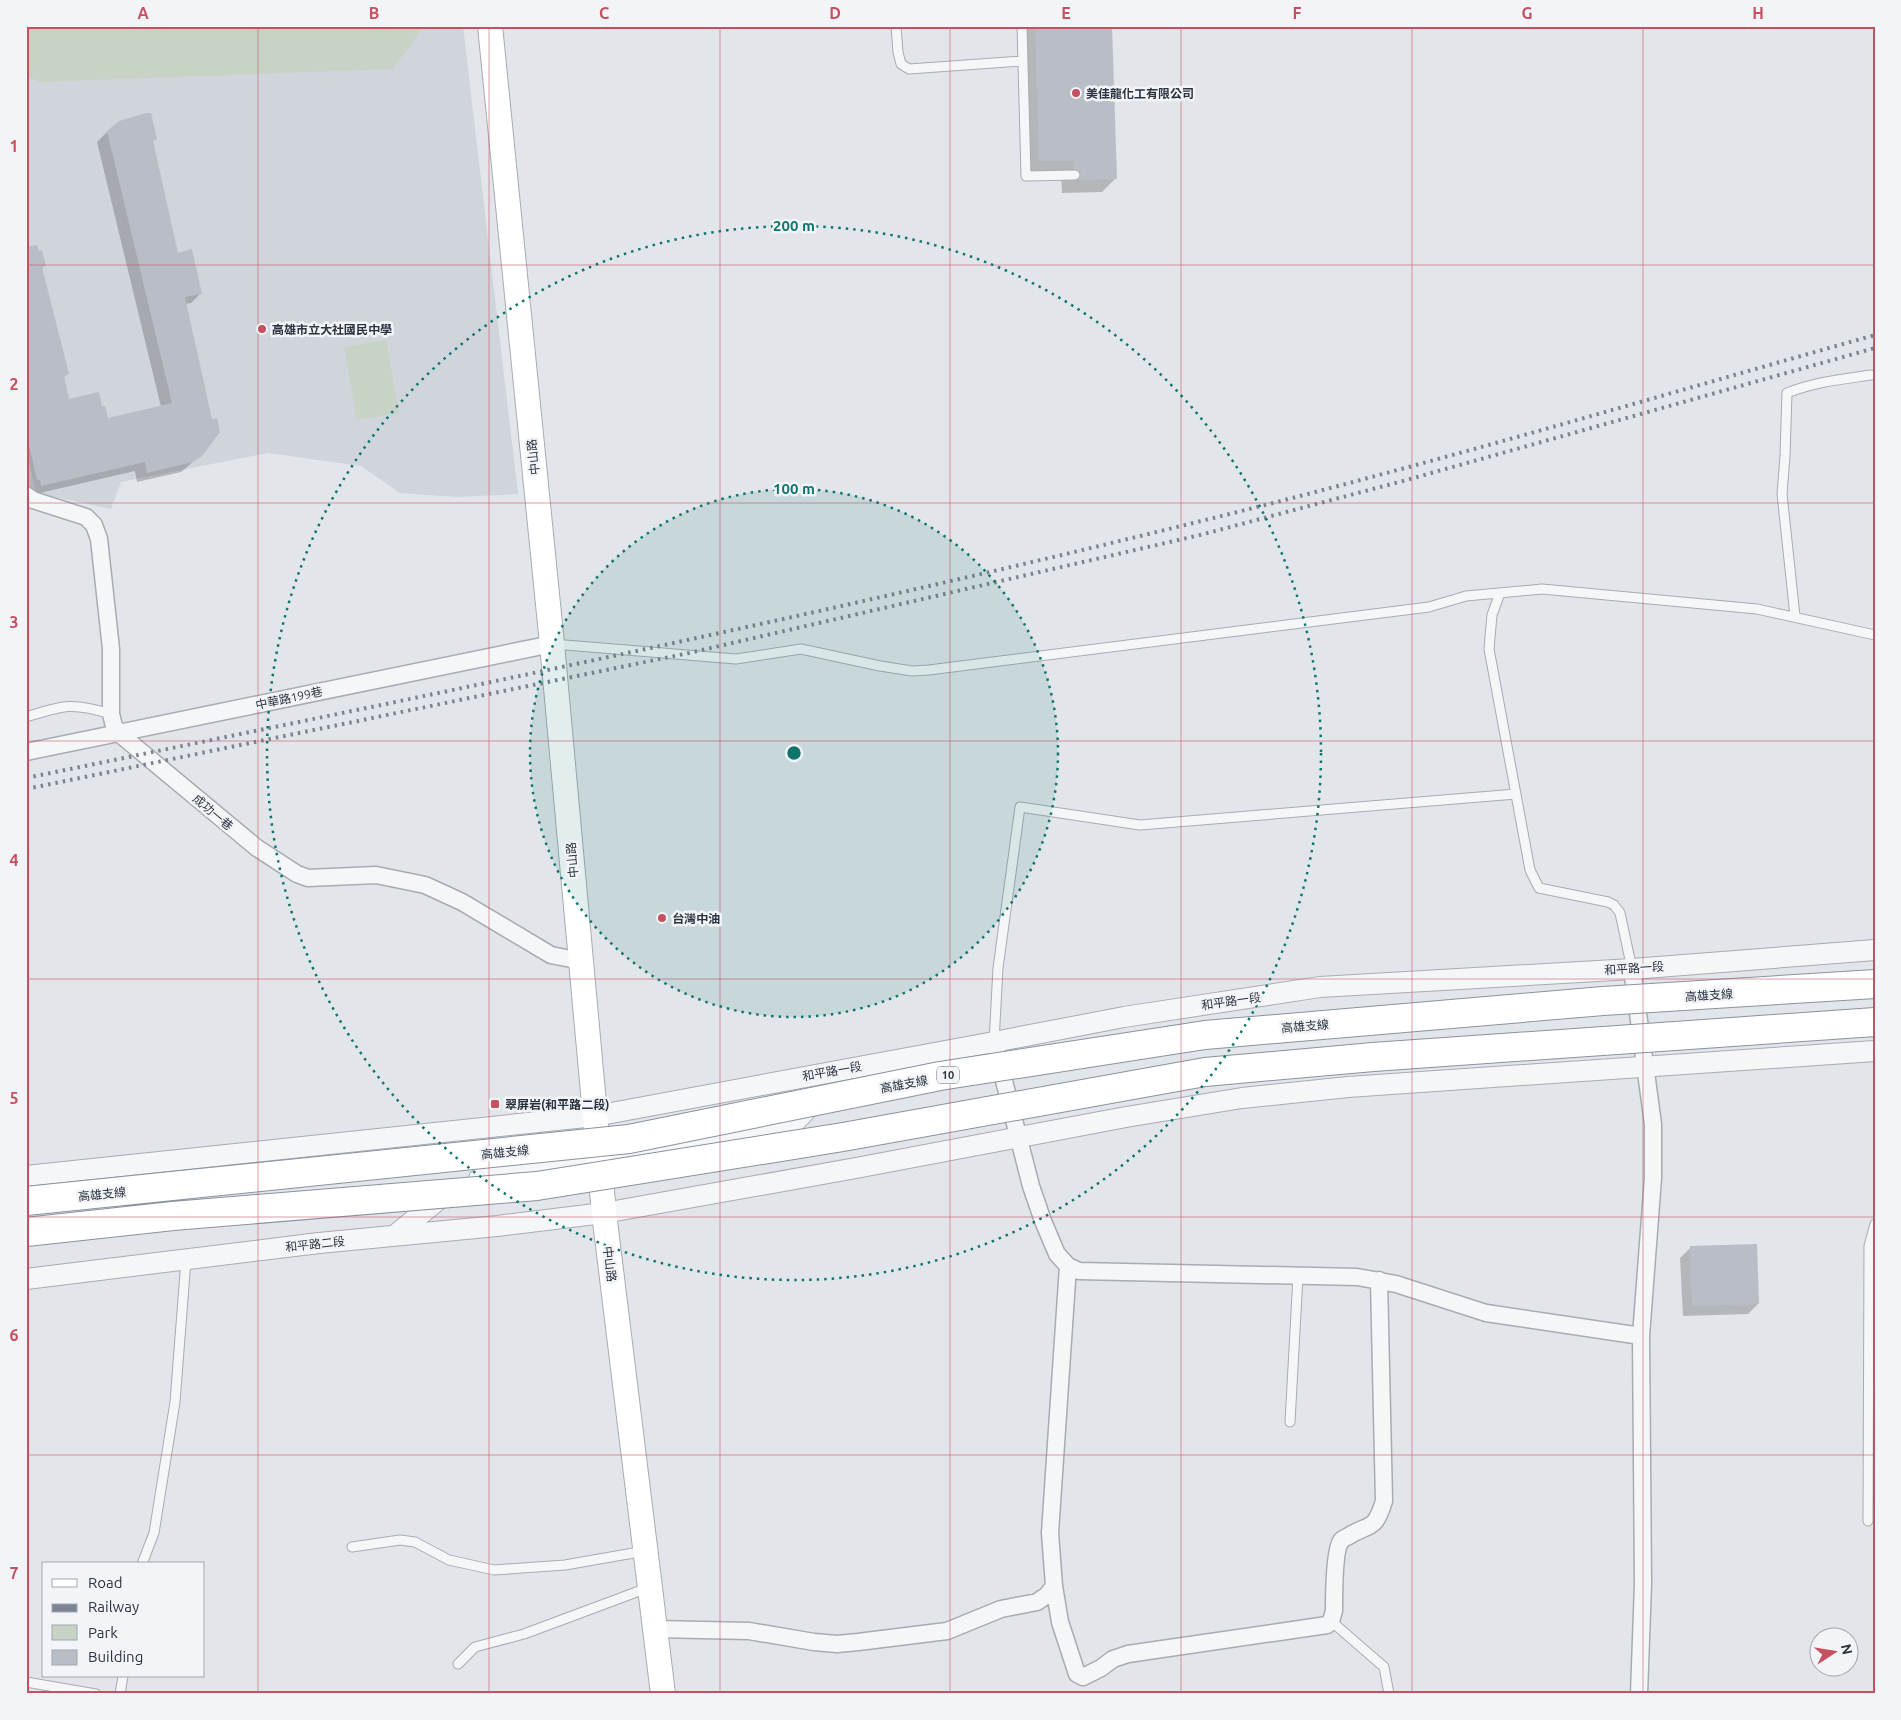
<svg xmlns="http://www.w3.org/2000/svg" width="1901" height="1720" font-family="Ubuntu,'Noto Sans TC',sans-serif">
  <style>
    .built { fill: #d0d4db }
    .green { fill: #c7d3c4 }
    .shadow { fill: #0003 }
    .building { fill: #b9bec6 }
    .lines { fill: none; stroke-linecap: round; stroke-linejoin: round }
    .service-casing { stroke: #a7acb3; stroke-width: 11 }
    .minor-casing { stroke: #a7acb3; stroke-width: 19 }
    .tertiary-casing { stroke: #a7acb3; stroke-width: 22 }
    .secondary-casing { stroke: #a7acb3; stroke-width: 26 }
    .service { stroke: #f5f6f8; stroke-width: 9 }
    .minor { stroke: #f5f6f8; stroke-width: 16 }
    .tertiary { stroke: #f5f6f8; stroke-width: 20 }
    .secondary { stroke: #fff; stroke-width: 24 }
    .rail { stroke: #7c8492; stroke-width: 4; stroke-dasharray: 2.5 5; stroke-linecap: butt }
    .motorway-bridge-casing { stroke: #8a929f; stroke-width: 30; stroke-linecap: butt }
    .motorway-bridge { stroke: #fff; stroke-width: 28 }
    .grid { fill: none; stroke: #c64f60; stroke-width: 1; stroke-opacity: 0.55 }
    .ring { fill: none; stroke: #0f766e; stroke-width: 2.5; stroke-dasharray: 2.5 5 }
    .poi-dot { fill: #c64f60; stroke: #f2f4f7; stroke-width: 2 }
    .labels { text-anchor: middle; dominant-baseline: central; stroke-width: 5; stroke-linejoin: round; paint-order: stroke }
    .shield { fill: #f2f4f7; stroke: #676d77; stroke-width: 1 }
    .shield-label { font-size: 11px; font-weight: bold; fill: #2b3340 }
    .poi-label { font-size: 12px; font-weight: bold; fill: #2b3340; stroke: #f2f4f7; text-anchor: start }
    .street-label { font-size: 12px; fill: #2b3340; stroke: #f2f4f7 }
    .centre { fill: #0f766e; stroke: #f2f4f7; stroke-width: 2.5 }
    .ring-label { font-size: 15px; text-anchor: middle; font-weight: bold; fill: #0f766e; stroke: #f2f4f7; stroke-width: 5; stroke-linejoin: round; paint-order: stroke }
    .neatline { fill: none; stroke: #c64f60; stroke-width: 2 }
    .grid-label { font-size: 16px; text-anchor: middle; font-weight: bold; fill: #c64f60 }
  </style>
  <rect width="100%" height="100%" fill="#e2e5e9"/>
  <path class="built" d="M26,26H463L518,494L457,497L400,493L361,466L268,453L121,482L111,509L36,493L26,449Z"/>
  <path class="green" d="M26,26H422C416,43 402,54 393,69L40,82L26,76Z
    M386,340L399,413L357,420L344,347Z"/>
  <path class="shadow" d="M1022,26H1111L1116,178L1102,192L1062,193L1061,174H1026Z
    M107,132L152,142L177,254L201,293L191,303L185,304L201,455L181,472L137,482L135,471L31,495L26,485V249L44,266L41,269L67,374L63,378L68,401L101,408L108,420L161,407L97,142Z
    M1690,1248L1758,1304L1748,1314L1683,1316L1680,1258Z"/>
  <path class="building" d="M1035,26H1112L1117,179L1075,180L1074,161H1039Z
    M146,113H151L157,139L153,141L178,253L192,249L202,294L185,297L212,419L217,418L220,432L202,456L193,462L147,473L145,462L41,486L40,480H37L26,432V247L37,245L39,251L42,250L46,266L42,267L69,374L64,376L69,399L99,392L102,406H105L108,418L172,403L107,131L119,121Z
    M1757,1244L1759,1304L1692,1306L1690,1246Z"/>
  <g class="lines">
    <g class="service-casing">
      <path id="service" d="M896,26L898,52L901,64L909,69L1023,61
        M1022,26L1026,176L1075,175
        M1500,593L1492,615L1489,649L1530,870L1539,888L1608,902L1614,905L1620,913L1632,969
        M1795,616L1782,494L1785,456L1787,393C1814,382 1843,379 1871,375
        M553,644L736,659L801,649L880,666L912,671L929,670L1429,607L1466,596L1542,589L1757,609L1875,635
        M26,717C64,705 72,702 111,714
        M994,1042L998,968L1020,807L1140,825L1516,794
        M1290,1422L1298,1276
        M1868,1521L1869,1246L1875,1224
        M352,1547L400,1540L415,1542L449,1560L494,1570L565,1565L645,1551
        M142,1564L154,1533L175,1402L186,1260
        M1331,1621L1384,1667L1389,1694
        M458,1664L475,1647L524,1634L650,1587
        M26,1682L96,1694
        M120,1694L123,1676"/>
    </g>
    <g class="minor-casing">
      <path id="minor" d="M26,495L33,500L86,517L94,525L99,539L111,649V714L114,726L121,735L257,848L297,874L308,878L376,875L425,885L462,902L551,955L581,961
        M26,752L552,644
        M1632,969L1653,1124V1178L1641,1336L1643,1584L1639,1694
        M994,1042L1031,1186L1043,1221L1057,1254L1068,1266L1079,1271L1357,1277L1396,1284L1486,1313L1641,1336
        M1068,1266L1050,1533L1054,1586L1060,1622L1077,1674L1083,1677L1101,1668L1113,1659L1128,1654L1327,1625L1331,1621L1334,1611C1334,1598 1334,1550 1341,1541C1342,1539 1345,1538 1347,1537C1370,1522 1374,1533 1384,1501L1379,1280
        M655,1629L749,1631L814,1642L837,1644L858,1642L947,1631L1001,1609L1037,1602L1047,1595L1054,1586"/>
    </g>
    <g class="tertiary-casing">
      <path id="tertiary" d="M26,1176L595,1116L994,1042L1124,1017L1320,987L1632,969L1875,950
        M479,1179L599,1160L792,1125L817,1099
        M394,1236L449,1191
        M26,1279L319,1243L497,1226L604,1213L856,1168L1126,1117L1242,1098L1348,1087L1875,1051"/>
    </g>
    <g class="secondary-casing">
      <path id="secondary" d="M490,26L552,644L604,1213L663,1694"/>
    </g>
    <use href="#service" class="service"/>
    <use href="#minor" class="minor"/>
    <use href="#tertiary" class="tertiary"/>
    <use href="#secondary" class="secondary"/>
    <path class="rail" d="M26,778C416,698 807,619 1193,523C1422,467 1648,399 1875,335
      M26,789L689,653L1200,535L1403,481L1875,348"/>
    <g class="motorway-bridge-casing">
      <path id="motorway-bridge" d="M26,1201L629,1139L940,1076L1205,1035L1603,1001L1875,984
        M26,1232L173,1216L537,1186L843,1137L1205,1072L1373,1057L1875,1022"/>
    </g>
    <use href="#motorway-bridge" class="motorway-bridge"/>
  </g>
  <path class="grid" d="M258,26V1694M489,26V1694M720,26V1694M950,26V1694M1181,26V1694M1412,26V1694M1643,26V1694M26,265H1875M26,503H1875M26,741H1875M26,979H1875M26,1217H1875M26,1455H1875"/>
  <circle cx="794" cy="753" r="264" fill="#0f766e" fill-opacity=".12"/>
  <g class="ring">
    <circle cx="794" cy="753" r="264"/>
    <circle cx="794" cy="753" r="527"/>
  </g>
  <g class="poi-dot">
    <circle cx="1076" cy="93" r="5"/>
    <circle cx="262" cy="329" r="5"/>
    <circle cx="662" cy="918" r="5"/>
    <rect x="490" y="1099" width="10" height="10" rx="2.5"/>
  </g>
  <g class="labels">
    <rect class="shield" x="937" y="1066.5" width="22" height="17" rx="4"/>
    <g class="shield-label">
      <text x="948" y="1075">10</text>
    </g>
    <g class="poi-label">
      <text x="1086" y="93">美佳龍化工有限公司</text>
      <text x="272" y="329">高雄市立大社國民中學</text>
      <text x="672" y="918">台灣中油</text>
      <text x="505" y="1104">翠屏岩(和平路二段)</text>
    </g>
    <g class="street-label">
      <text transform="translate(533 457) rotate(-96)">中山路</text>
      <text transform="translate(289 698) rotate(-12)">中華路199巷</text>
      <text transform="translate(213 812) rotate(40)">成功一巷</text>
      <text transform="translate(572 860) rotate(-95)">中山路</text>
      <text transform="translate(1634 968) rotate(-4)">和平路一段</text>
      <text transform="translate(1709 995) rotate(-4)">高雄支線</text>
      <text transform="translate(1231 1001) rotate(-8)">和平路一段</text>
      <text transform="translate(1305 1026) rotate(-5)">高雄支線</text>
      <text transform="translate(832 1071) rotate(-10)">和平路一段</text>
      <text transform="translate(904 1084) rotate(-11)">高雄支線</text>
      <text transform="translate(505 1152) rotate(-6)">高雄支線</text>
      <text transform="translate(102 1194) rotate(-6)">高雄支線</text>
      <text transform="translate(315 1244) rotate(-6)">和平路二段</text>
      <text transform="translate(610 1264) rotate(83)">中山路</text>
    </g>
  </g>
  <circle cx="794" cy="753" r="8" class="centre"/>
  <g class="ring-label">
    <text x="794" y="231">200 m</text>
    <text x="794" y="494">100 m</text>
  </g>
  <rect width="1901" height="1720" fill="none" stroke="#f2f4f7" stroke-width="55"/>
  <rect x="42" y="1562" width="162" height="115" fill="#f2f4f7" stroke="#a2a7ae"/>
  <rect x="52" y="1579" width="25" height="8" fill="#ffffff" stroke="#a2a7ae"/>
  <text x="88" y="1588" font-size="15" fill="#2b3340">Road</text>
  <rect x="52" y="1604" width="25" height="8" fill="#7c8492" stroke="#a2a7ae"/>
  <text x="88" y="1612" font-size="15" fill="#2b3340">Railway</text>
  <rect x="52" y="1625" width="25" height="15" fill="#c7d3c4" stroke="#a2a7ae"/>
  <text x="88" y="1638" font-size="15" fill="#2b3340">Park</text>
  <rect x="52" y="1650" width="25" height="15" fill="#b9bec6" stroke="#a2a7ae"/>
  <text x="88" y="1662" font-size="15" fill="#2b3340">Building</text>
  <g transform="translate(1834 1652) rotate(78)"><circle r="24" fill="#f2f4f7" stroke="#a2a7ae"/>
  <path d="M0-4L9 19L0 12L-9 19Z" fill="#c64f60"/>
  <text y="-8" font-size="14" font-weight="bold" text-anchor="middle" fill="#2b3340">N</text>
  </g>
  <rect x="28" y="28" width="1846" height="1664" class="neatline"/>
  <g class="grid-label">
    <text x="143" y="19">A</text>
    <text x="374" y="19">B</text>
    <text x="604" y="19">C</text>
    <text x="835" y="19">D</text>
    <text x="1066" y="19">E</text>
    <text x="1297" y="19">F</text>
    <text x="1527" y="19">G</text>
    <text x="1758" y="19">H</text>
    <text x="14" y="152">1</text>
    <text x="14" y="390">2</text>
    <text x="14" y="628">3</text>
    <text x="14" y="866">4</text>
    <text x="14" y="1104">5</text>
    <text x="14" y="1341">6</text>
    <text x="14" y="1579">7</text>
  </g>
</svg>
